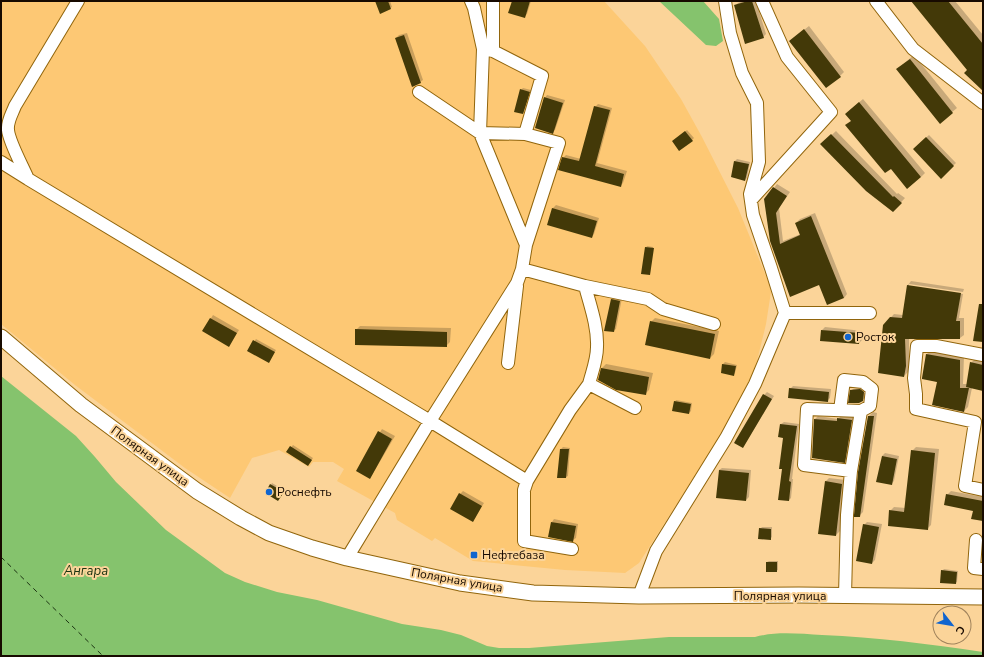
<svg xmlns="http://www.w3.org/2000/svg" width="984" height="657" font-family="'Nunito Sans',sans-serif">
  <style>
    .built { fill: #fdc874 }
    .water { fill: #85c36d }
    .shadow { fill: #0003 }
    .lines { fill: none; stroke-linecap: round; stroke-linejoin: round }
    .ferry { stroke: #1b3311; stroke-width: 1; stroke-dasharray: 5 4; stroke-linecap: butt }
    .building { fill: #433908 }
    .minor-casing { stroke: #91650c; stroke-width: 14 }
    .major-casing { stroke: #91650c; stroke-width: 17 }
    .minor { stroke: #fff; stroke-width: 12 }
    .major { stroke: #fff; stroke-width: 15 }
    .poi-dot { fill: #1065cf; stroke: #fbd499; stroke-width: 1.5 }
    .labels { text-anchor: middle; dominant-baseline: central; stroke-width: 4; stroke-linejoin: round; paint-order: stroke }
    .poi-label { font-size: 12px; fill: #170a00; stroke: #fbd499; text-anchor: start }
    .street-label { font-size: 12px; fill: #170a00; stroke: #fbd499 }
    .water-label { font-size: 13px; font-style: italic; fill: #1b3311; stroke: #fbd499 }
  </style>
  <rect width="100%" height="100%" fill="#fbd499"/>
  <path class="built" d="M1,1H604L645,46L681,99L702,137L738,208L768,281L771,292L766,324L757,361L749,384L721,435L639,563L625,573L565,570L473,561L435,538L432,541L397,520L395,513L337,481L344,469L333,462H313L309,467L279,450L252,458L230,498L185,468L75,385L1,324Z"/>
  <path class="water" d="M659,1H703L719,19L723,41L716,46L706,45Z
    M1,376L76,436L95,457L116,482L166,530L225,573L245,582L277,592L317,600L402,624L441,630L461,635L487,646L499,648H529L669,637H755C777,631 800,634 822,635C876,637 929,644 983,652V656H1Z"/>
  <path class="shadow" d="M376,1H390L392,7L390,8Z
    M513,1H531L527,14L525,16Z
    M744,1H756L766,34L763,37L735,6L738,3Z
    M923,1H955L983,35V90Z
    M809,26L844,72L840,76L795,37Z
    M407,33L423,80L420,82L396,38L399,35Z
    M914,55L957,108L940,122L902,65Z
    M523,88L531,90L524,111L523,113L521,90Z
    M547,95L565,100L555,130L552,132L545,98Z
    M863,99L925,173L921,177L852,120L850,110Z
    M598,104L612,108L597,163L627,171L623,183L620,186L563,158L566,155L581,159L595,107Z
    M687,130L694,138L692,140H675Z
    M836,131L897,194L898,193L905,198L893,211L822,144Z
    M929,135L956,163L941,177L914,149Z
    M737,159L750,162L747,178L745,180L732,177L735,161Z
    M777,184L790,192L779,208L783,241L801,234L796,223L800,219L815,213L847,294L844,298L820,284L771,240L774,188Z
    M556,205L599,218L594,234L592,237L548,224L553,208Z
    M647,246L653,247L650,274L642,273L646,248Z
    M911,281L964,289L963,292L909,284V286L963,294L959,318H964V335L960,338H909V362L908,372L904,376L884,325L894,314L903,315L908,285Z
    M614,297L622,298L616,329L613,331L611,299Z
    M213,315L239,330L229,346L203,331Z
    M655,318L719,331L714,354L710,358L651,322Z
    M360,326L451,328L450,342L446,346L356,330Z
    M825,327L863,331L862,340L859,343L822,330Z
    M256,339L276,350L270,360L248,350Z
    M931,350L964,356L963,384H968L971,363L975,359L983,361V390L972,388L968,407L964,411L938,382L923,378L927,354Z
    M725,362L737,365L735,373L733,375L722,372L723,364Z
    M606,364L653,373L649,390L645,394L599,380L602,368Z
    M793,386L831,389L830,398L827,401L790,389Z
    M862,388L865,390L864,399L862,400L851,391L853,389Z
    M767,392L774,396L743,447L764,395Z
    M676,400L692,403L691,411L689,413L675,402Z
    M873,412L877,413L863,512L859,516L869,416Z
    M818,416L838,419L841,416L854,417L847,459L844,462L815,419Z
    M784,422L799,424L792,479H793L791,498L789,500L783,468L784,437L781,424Z
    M382,429L395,436L372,475L370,478L357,471Z
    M293,445L313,458L310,463L288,451Z
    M563,447L570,448L568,476L566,477H558L561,449Z
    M916,447L939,449L931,525L927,529L890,511L894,507L906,508L912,451Z
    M885,453L899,456L894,481L891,484L882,456Z
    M722,468L751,470L749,497L746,500L719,470Z
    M829,478L846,480L840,531L836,535L825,482Z
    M272,483L284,490L280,498L271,485Z
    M463,491L484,503L475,518L460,494Z
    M951,491L983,497V520L974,510L947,495Z
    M554,519L578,524L576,538L573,540L552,522Z
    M867,522L882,524L875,560L872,563L864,525Z
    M762,527H772V537L770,539L760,529Z
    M769,561H778V570L776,571L767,562Z
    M944,569L958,571L957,582L955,583L942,571Z"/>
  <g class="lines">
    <path class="ferry" d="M1,557L103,656"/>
  </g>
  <path class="building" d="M375,1H388L391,9L380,14Z
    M512,1H530L525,18L508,13Z
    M748,1H752L764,38L745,44L734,5Z
    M911,1H948L983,44V91L964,73L967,70Z
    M804,29L841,77L826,88L789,41Z
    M404,35L421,83L412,87L395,38Z
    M910,59L953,113L940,124L896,69Z
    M520,89L530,92L523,114L514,112Z
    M544,97L563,103L553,134L535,128Z
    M859,102L921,177L907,189L891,169L885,173L845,125L851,121L845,114Z
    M594,106L610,110L595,166L624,174L621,187L558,170L562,157L579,161Z
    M685,131L693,141L679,151L672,141Z
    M831,134L893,197L894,196L902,203L893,212L866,191L820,144Z
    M926,137L954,166L941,179L913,149Z
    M734,161L749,164L745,181L731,177Z
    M773,187L787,196L776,213L780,244L800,235L795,223L811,216L844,298L827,305L819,285L790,297L770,241L764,199Z
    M552,208L597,221L592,238L547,225Z
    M645,247L654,248L650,275L641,274Z
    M907,285L961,293L956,321H960V339H905L906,366L904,377L878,373L883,325L890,317L902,318Z
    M611,299L620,301L614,332L604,331Z
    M979,304H983V342L973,341Z
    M210,318L237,333L229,347L202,331Z
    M650,321L715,334L710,359L645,345Z
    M355,329L447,332V347L355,345Z
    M821,330L860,333L859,344L820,341Z
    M253,340L275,352L269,363L247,351Z
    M926,354L960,360V388H969L964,412L932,405L937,382L922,379V378Z
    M970,362L983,365V391L966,387Z
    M722,364L736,366L734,376L721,373Z
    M601,368L649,377L646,395L616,390L598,380Z
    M789,388L829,392L828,402L788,398Z
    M860,389L864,392L863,401L859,403H848L850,390Z
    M763,394L772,399L743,448L734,443Z
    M674,401L691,404L689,414L672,411Z
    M868,416H874L860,517H854V515L858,472Z
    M837,418L852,420L845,463L812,458L814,419L837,421Z
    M780,424L797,426L789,481L791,482L789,501L778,500L782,469H779L783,438L778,437Z
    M378,431L392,439L370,479L356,471Z
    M290,446L312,460L308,466L286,452Z
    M560,449H569L566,478H557Z
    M911,450L935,453L928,530L888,526L889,510L904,512Z
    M882,456L897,459L892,485L876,482Z
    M719,470L749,473L746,501L716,498Z
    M825,481L842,484L836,536L818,534Z
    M270,484L284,492L278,501L265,493Z
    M459,493L482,506L473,522L450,509Z
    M946,494L983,501V521L971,519L973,511L944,505Z
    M551,522L576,526L573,542L548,537Z
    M863,524L879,527L872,564L856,561Z
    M759,528L771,529V540L758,539Z
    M766,562H777V572H766Z
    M941,570L957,572L956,584L940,583Z"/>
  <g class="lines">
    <g class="minor-casing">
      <path id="minor" d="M78,1L15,106C12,114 7,121 8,130C9,142 23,167 28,179L430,421L347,558
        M471,1L474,8L483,49L480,133L526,245L522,269L517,283L430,421L527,481L570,410L589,384L635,408
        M493,1V51
        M725,1L730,33L742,73L757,103L759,162L750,194L753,215L771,268L785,313
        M876,1L913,49L983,103
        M419,92L480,133L525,134L542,76L493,51L483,49
        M525,134L559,143L526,245
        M1,162L28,179
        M751,200L831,112L787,57L762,1
        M522,269L585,286L648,299L663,309L714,324
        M585,286C590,305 598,327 597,347C597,360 592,372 589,384
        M983,355L936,346H917L914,378L916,394V409L975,422L965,486L983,490
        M508,363L517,286
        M840,410L844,380L863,382L872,389L870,406L861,411
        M527,481L524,490V541L572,549
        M976,540L974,568L983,569
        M639,596L656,551L726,438L755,384L785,313H870
        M845,596L847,515L851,471L804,465L807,409L861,411L851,471"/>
    </g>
    <g class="major-casing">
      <path id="major" d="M1,337L81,405L197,491L241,518L269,533L312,548L347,558L460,583L533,593L639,596L799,595L983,597"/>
    </g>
    <use href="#minor" class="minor"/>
    <use href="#major" class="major"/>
  </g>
  <g class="poi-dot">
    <circle cx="848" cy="337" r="4"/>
    <circle cx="269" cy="492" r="4"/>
    <rect x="470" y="551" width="8" height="8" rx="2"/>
  </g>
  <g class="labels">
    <g class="poi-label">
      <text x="856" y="337">Росток</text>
      <text x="277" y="492">Роснефть</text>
      <text x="482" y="555">Нефтебаза</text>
    </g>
    <g class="street-label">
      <text transform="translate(150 456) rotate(36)">Полярная улица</text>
      <text transform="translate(457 580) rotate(10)">Полярная улица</text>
      <text x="780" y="596">Полярная улица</text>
    </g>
    <g class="water-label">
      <text x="86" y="571">Ангара</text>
    </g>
  </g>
  <rect width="984" height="657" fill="none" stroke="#170a00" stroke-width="4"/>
  <g transform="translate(952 625) rotate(121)"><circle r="19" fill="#fbd499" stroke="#a0835c"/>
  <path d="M0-3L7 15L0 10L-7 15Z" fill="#1065cf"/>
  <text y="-6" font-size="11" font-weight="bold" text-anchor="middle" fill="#170a00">С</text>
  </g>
</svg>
